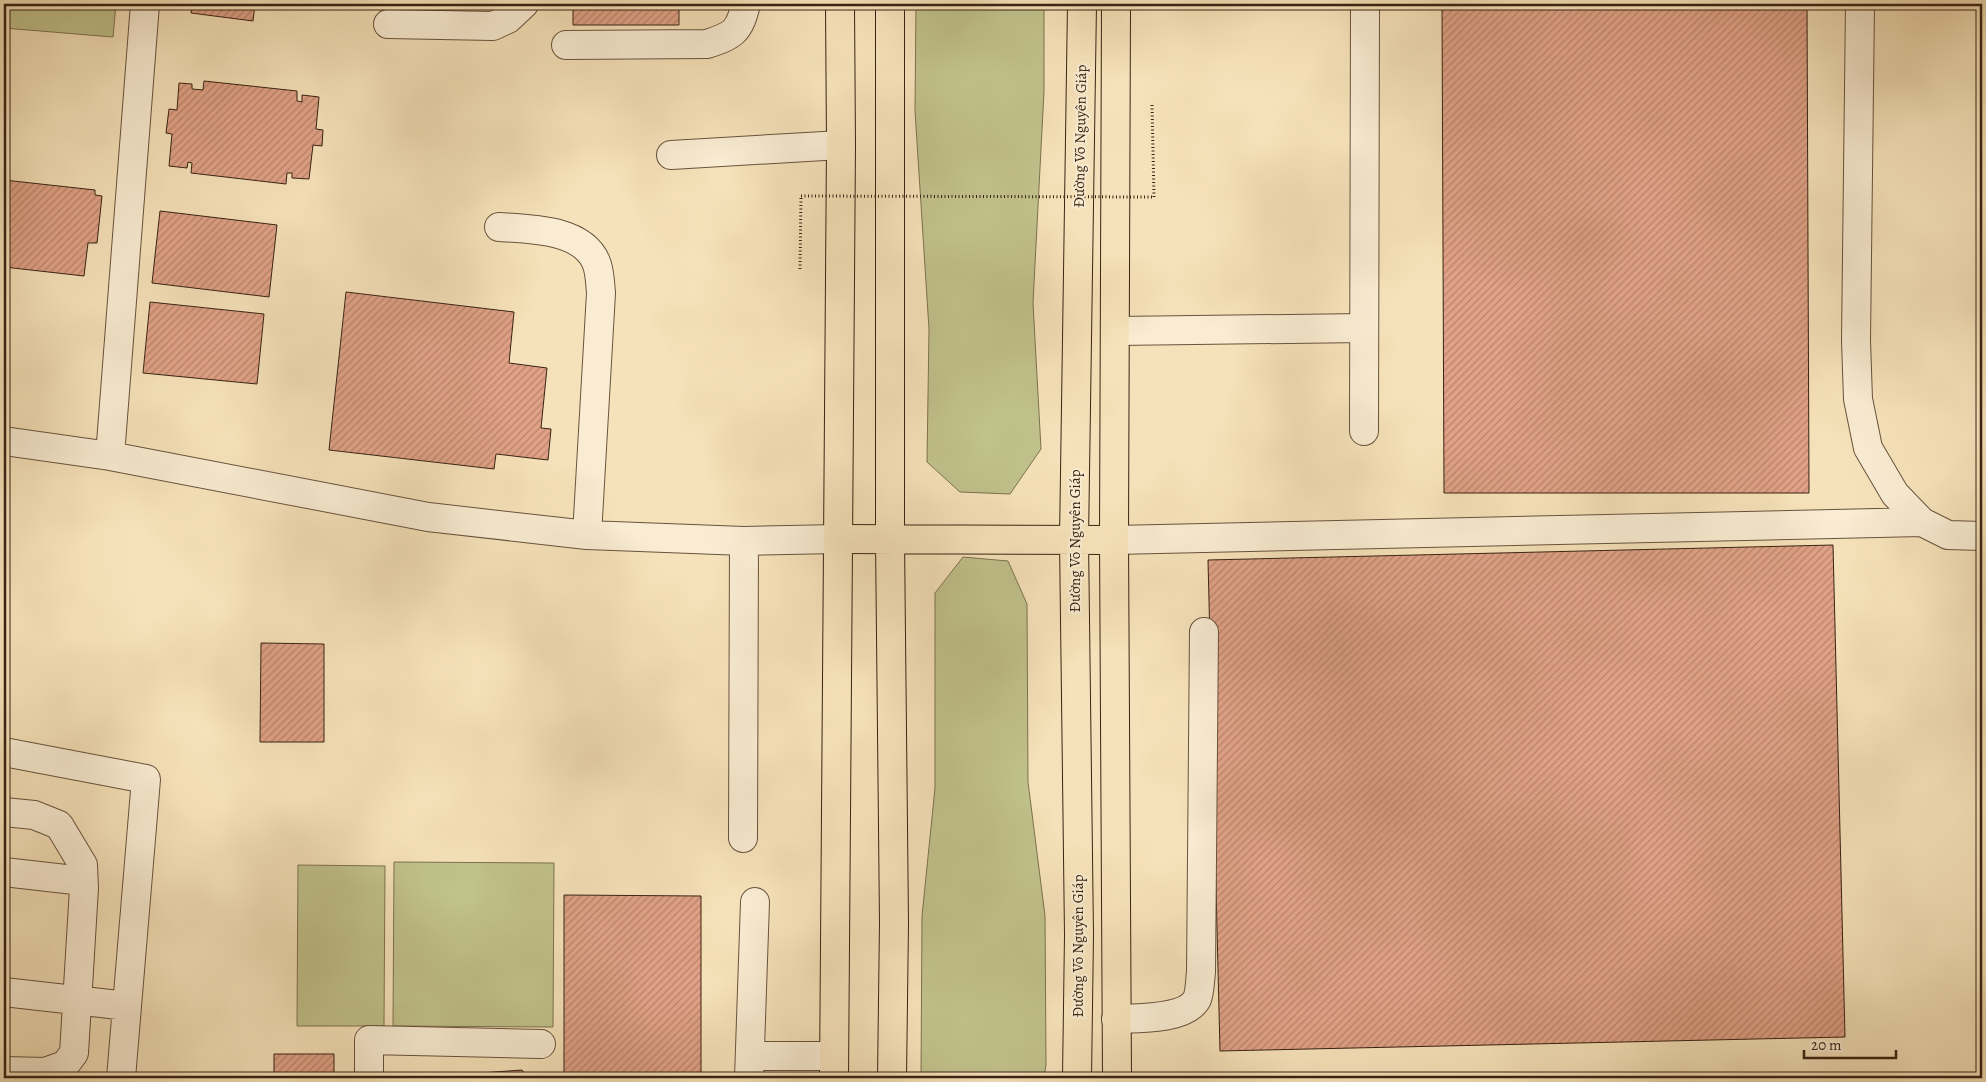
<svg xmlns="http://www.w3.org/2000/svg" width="1986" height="1082" font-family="Alegreya,serif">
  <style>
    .green { fill: #c1c28c; stroke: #7c724f }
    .building { fill: url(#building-hatch); stroke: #382312 }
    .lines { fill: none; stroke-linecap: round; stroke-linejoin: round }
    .minor-casing { stroke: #68533c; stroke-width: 30 }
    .major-casing { stroke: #382312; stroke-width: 30 }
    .highway-casing { stroke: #382312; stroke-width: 30 }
    .path { stroke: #382312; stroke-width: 3; stroke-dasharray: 1 2.5; stroke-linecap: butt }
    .minor { stroke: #f9ecd2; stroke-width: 28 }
    .major { stroke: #f6e2ba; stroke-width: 28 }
    .highway { stroke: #f6e2ba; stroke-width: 28 }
    .path-bridge { stroke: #382312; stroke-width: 3; stroke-dasharray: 1 2.5; stroke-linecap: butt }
    .labels { text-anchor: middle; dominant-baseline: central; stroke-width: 4; stroke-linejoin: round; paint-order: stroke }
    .street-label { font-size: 15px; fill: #382312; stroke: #f9ecd2 }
  </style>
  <defs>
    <pattern id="building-hatch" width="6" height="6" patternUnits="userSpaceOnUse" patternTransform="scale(1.25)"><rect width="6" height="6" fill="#e1a287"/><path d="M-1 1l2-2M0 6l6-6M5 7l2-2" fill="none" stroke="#b7846d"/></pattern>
  </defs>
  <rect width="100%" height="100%" fill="#f6e2ba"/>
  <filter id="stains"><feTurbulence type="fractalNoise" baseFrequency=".004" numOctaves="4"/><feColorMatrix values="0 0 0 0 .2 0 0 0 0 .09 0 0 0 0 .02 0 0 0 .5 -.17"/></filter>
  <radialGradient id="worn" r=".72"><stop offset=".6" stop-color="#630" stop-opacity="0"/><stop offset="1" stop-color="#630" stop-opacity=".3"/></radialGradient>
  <path class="green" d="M4,4H116L113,37L4,28Z
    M916,4H1044V91L1033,303L1041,449L1010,494L960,492L927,462L929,329L915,111Z
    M963,557L1008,561L1027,604L1028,782L1045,916L1046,1065L1044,1078H921L922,916L935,788V593Z
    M394,862L554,863L553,1027L393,1026Z
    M298,865L385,866L384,1026H297Z"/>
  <path class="building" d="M192,4H255L253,21L191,13Z
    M573,4H679V25H573Z
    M1442,4H1807L1809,493H1444Z
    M204,81L297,91V101L302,102V95L319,97L316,129L323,130L322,146L313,145L309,179L292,178V173H287L286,184L191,173L192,163L188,162L187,168L169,166L172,134L166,133L169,109L177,110L179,83L192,84V89L203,90Z
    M4,180L95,190V195L102,196L97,243H88L84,276L4,267Z
    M160,211L277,225L269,297L152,283Z
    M346,292L514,312L509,363L547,368L541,428L551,429L548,460L496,454L494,469L329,450Z
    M150,302L264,314L257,384L143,373Z
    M1833,545L1845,1037L1220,1051L1208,560Z
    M261,643L324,644V742H260Z
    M564,895L701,896V1078H564Z
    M274,1054H334V1078H274Z
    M522,1070L530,1078H453V1075Z"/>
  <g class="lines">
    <g class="minor-casing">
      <path id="minor" d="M1860,4L1856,341L1858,399L1868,448L1895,494L1922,522L1948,535L1982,536
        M388,24L493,26L508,19L524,4
        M566,45L707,44C734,35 739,32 746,4
        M671,155L841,145
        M499,227C530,229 582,229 596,262C600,271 600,283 601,293L587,535
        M1116,331L1364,328
        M1364,431L1365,4
        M4,441L110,456L428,517L587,535L744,541L838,539
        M110,456L145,4
        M1114,540L1922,522
        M4,752L146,779L121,1078
        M4,812L34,815L59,825L83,865L84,888L74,1053L65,1065L45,1072L4,1071
        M743,838L744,541
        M4,872L83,881
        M4,992L127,1006
        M1116,1019C1137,1018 1186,1020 1197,999C1200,992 1200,980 1201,972L1204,632
        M750,1056H834
        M369,1078V1040L541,1044
        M749,1078L755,902"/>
    </g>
    <g class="major-casing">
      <path id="major" d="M1116,4L1114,540L1117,1078
        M834,1078L841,145L840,4"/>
    </g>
    <g class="highway-casing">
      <path id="highway" d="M890,4V540L894,922L892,1078
        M838,539L1114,540
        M1077,1078L1079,935L1074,540L1082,4"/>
    </g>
    <path class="path" d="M1152,105L1154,197
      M800,269L801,196"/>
    <use href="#minor" class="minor"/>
    <use href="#major" class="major"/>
    <use href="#highway" class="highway"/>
    <path class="path-bridge" d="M801,196L1154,197"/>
  </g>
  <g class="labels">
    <g class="street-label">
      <text transform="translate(1080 136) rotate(-89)">Đường Võ Nguyên Giáp</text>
      <text transform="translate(1075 541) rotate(-90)">Đường Võ Nguyên Giáp</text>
      <text transform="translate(1078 946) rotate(-90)">Đường Võ Nguyên Giáp</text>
    </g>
  </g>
  <rect width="1986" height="1082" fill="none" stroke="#f6e2ba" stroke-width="20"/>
  <rect x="5" y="5" width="1976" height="1072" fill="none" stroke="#382312" stroke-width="2.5"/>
  <rect x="10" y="10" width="1966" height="1062" fill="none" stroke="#382312"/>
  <path d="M1804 1050v8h92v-8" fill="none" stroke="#382312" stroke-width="2.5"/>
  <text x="1811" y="1050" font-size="15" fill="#382312" stroke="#f9ecd2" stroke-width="4" paint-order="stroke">20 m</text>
  <rect width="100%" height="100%" filter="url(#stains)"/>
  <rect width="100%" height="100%" fill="url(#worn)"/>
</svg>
